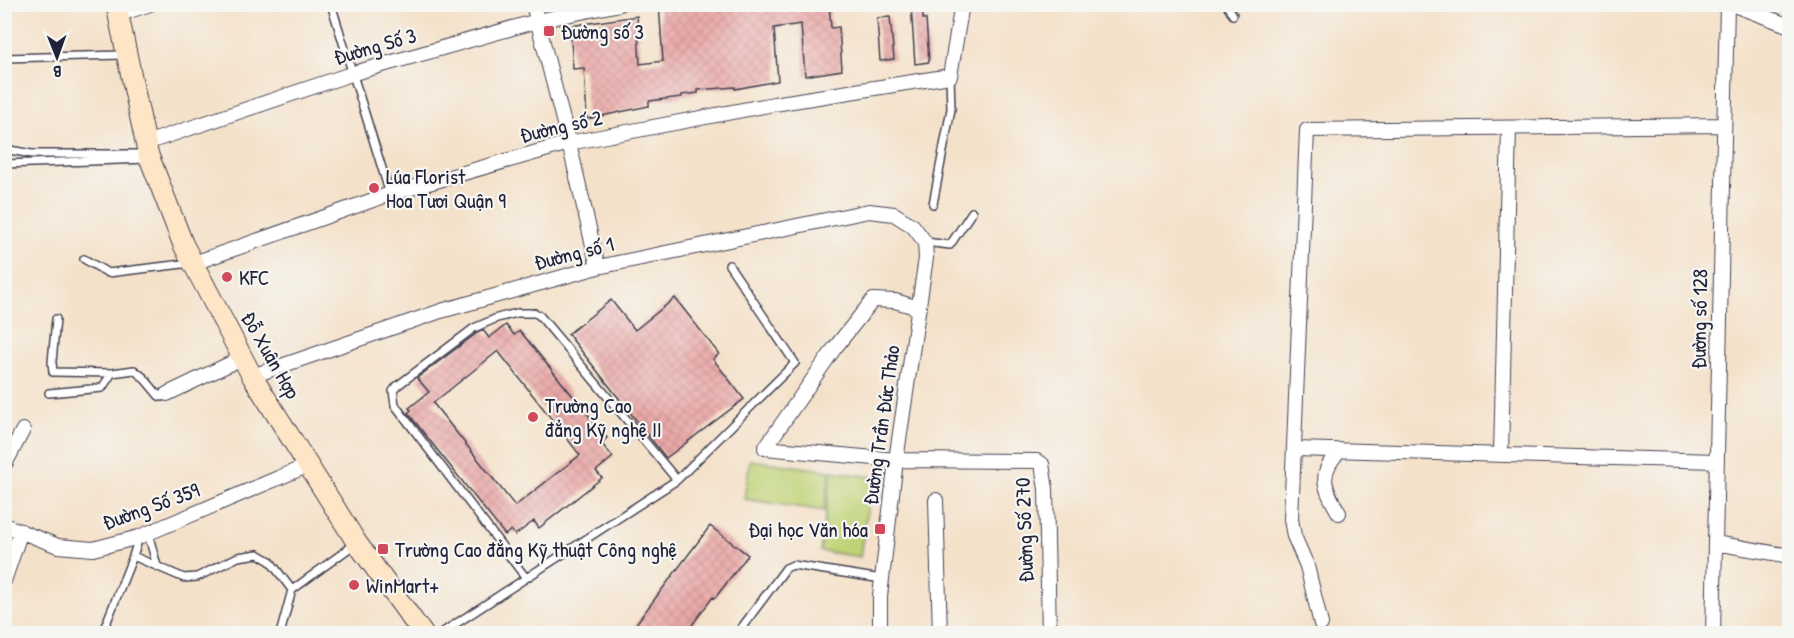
<svg xmlns="http://www.w3.org/2000/svg" width="1794" height="638" font-family="'Patrick Hand',sans-serif">
  <style>
    .park { fill: #bfd275; stroke: #707a58; stroke-width: 1.5 }
    .building { fill: url(#building-cross-hatch); fill-rule: evenodd }
    .lines { fill: none; stroke-linecap: round; stroke-linejoin: round }
    .lane-casing { stroke: #423f50; stroke-width: 10 }
    .street-casing { stroke: #423f50; stroke-width: 16 }
    .secondary-casing { stroke: #423f50; stroke-width: 22 }
    .lane { stroke: #fff; stroke-width: 7 }
    .street { stroke: #fff; stroke-width: 14 }
    .secondary { stroke: #fde5c5; stroke-width: 20 }
    .poi-dot { fill: #d1495b; stroke: #f6f6f2; stroke-width: 2 }
    .labels { text-anchor: middle; dominant-baseline: central; stroke-width: 4.5; stroke-linejoin: round; paint-order: stroke }
    .poi-label { font-size: 21px; fill: #22223b; stroke: #f6f6f2; text-anchor: start }
    .street-label { font-size: 21px; fill: #22223b; stroke: #f6f6f2 }
  </style>
  <defs>
    <pattern id="building-cross-hatch" width="8" height="8" patternUnits="userSpaceOnUse" patternTransform="scale(1.5)"><rect width="8" height="8" fill="#eaa9a7"/><path d="M0 0l8 8M0 8l8-8" fill="none" stroke="#c89191"/></pattern>
  </defs>
  <rect width="100%" height="100%" fill="#f6f6f2"/>
  <filter id="ink" filterUnits="userSpaceOnUse"><feTurbulence type="fractalNoise" baseFrequency=".0167" numOctaves="2"/><feDisplacementMap in="SourceGraphic" scale="12" xChannelSelector="R" yChannelSelector="G"/><feConvolveMatrix kernelMatrix="1 2 1 2 8 2 1 2 1" color-interpolation-filters="sRGB"/></filter>
  <filter id="wash" filterUnits="userSpaceOnUse"><feTurbulence type="fractalNoise" baseFrequency=".008" numOctaves="4" result="noise"/><feDisplacementMap in="SourceGraphic" scale="24" xChannelSelector="R" yChannelSelector="G"/><feGaussianBlur stdDeviation="1.35" result="paint"/><feColorMatrix in="noise" values="0 0 0 0 0 0 0 0 0 0 0 0 0 0 0 0 0 1.4 0 .05"/><feComposite in="paint" operator="in"/></filter>
  <g filter="url(#wash)">
    <rect width="100%" height="100%" fill="#f4e1c9"/>
    <path class="park" d="M750,460L830,471L824,511L744,499Z
      M832,471L872,477L860,557L820,551Z"/>
    <g id="blocks">
      <path class="building" d="M659,4H829L831,28L839,27L842,70L805,76L801,24L774,28L778,81L735,89V87L698,90V93L681,95L682,97L649,101V106L587,119L584,68L573,69L570,26L637,16L640,64L663,61Z
        M911,4H922L923,19H926L929,62L915,64Z
        M890,17L894,59L880,61L877,18Z
        M675,298L719,354L713,359L744,399L666,458L568,334L611,300L635,330Z
        M506,325L514,335L520,331L607,438L601,443L613,457L596,471L602,478L539,528L534,521L515,535L511,530L505,535L408,413L411,410L409,408L429,392L417,378L477,333L483,330L489,338ZM498,351L580,455L515,506L433,403Z
        M710,526L748,555L715,598L713,597L686,633H647L635,625Z"/>
    </g>
  </g>
  <g filter="url(#ink)">
    <use href="#blocks" fill-opacity="0" stroke="#423f50" stroke-width="1.5"/>
    <g class="lines">
      <g class="lane-casing">
        <path id="lane" d="M331,4L390,194
          M1039,4V5
          M1226,4L1233,15
          M4,58L123,55
          M4,149L32,154H146
          M4,164L148,159
          M933,204L951,109L950,76
          M925,242L950,245L972,212
          M84,259L108,273L191,263
          M56,319L52,362L53,372L112,373L134,370L143,377L159,396L162,397L167,394
          M49,393L102,388L112,373
          M148,533L157,566
          M139,537L133,556L184,578L197,577L238,557L258,554L270,561L292,590
          M526,578L395,405L393,391L397,386L474,328L497,318L517,313H535L540,316L677,480
          M102,634L133,556
          M280,634L292,590L355,544
          M440,634L677,480L795,363L729,265
          M737,634L786,568L793,565L882,579"/>
      </g>
      <g class="street-casing">
        <path id="street" d="M533,4L569,143L598,267
          M1731,4L1790,26
          M117,15L150,4
          M146,143L354,73L537,21L620,4
          M194,263L390,194L569,143L774,104L950,76L962,4
          M919,308L895,301L873,300L834,349L765,448L896,460L1037,461L1042,464L1046,489L1049,634
          M252,376L441,311L598,267L869,211L894,214L913,226L925,242L926,258L896,460L880,596V634
          M167,394L242,358
          M1295,449L1717,461
          M1501,455L1509,128
          M4,466L23,430
          M936,500L940,634
          M1339,513C1324,487 1317,474 1340,450
          M4,525L58,546L93,549L139,537L309,465
          M1715,543L1790,556
          M4,581L21,531
          M1321,624L1307,566L1294,536L1291,519L1307,130L1724,125
          M1713,634L1727,4"/>
      </g>
      <g class="secondary-casing">
        <path id="secondary" d="M116,4L148,154L183,244L252,376L357,543L423,634"/>
      </g>
      <use href="#lane" class="lane"/>
      <use href="#street" class="street"/>
      <use href="#secondary" class="secondary"/>
    </g>
  </g>
  <g class="poi-dot">
    <rect x="543" y="25" width="12" height="12" rx="3"/>
    <circle cx="374" cy="188" r="6"/>
    <circle cx="227" cy="277" r="6"/>
    <circle cx="533" cy="417" r="6"/>
    <rect x="874" y="523" width="12" height="12" rx="3"/>
    <rect x="377" y="543" width="12" height="12" rx="3"/>
    <circle cx="354" cy="585" r="6"/>
  </g>
  <g class="labels">
    <g class="poi-label">
      <text x="561" y="31">Đường số 3</text>
      <text x="386" y="176">Lúa Florist<tspan x="386" dy="24">Hoa Tươi Quận 9</tspan></text>
      <text x="239" y="277">KFC</text>
      <text x="545" y="405">Trường Cao<tspan x="545" dy="24">đẳng Kỹ nghệ II</tspan></text>
      <text x="868" y="529" text-anchor="end">Đại học Văn hóa</text>
      <text x="395" y="549">Trường Cao đẳng Kỹ thuật Công nghệ</text>
      <text x="366" y="585">WinMart+</text>
    </g>
    <g class="street-label">
      <text transform="translate(375 46) rotate(-16)">Đường Số 3</text>
      <text transform="translate(561 126) rotate(-13)">Đường số 2</text>
      <text transform="translate(574 253) rotate(-14)">Đường số 1</text>
      <text transform="translate(1699 319) rotate(-89)">Đường số 128</text>
      <text transform="translate(271 355) rotate(60)">Đỗ Xuân Hợp</text>
      <text transform="translate(881 425) rotate(-82)">Đường Trần Đức Thảo</text>
      <text transform="translate(151 506) rotate(-20)">Đường Số 359</text>
      <text transform="translate(1024 530) rotate(-92)">Đường Số 270</text>
    </g>
  </g>
  <rect width="1794" height="638" fill="none" stroke="#f6f6f2" stroke-width="24"/>
  <g transform="translate(57 57) rotate(179)" stroke="#f6f6f2" stroke-width="4.5" paint-order="stroke">
  <path d="M0-4.5L10 22L0 15L-10 22Z" fill="#22223b"/>
  <text y="-9" font-size="16" font-weight="bold" text-anchor="middle" fill="#22223b">B</text>
  </g>
</svg>
